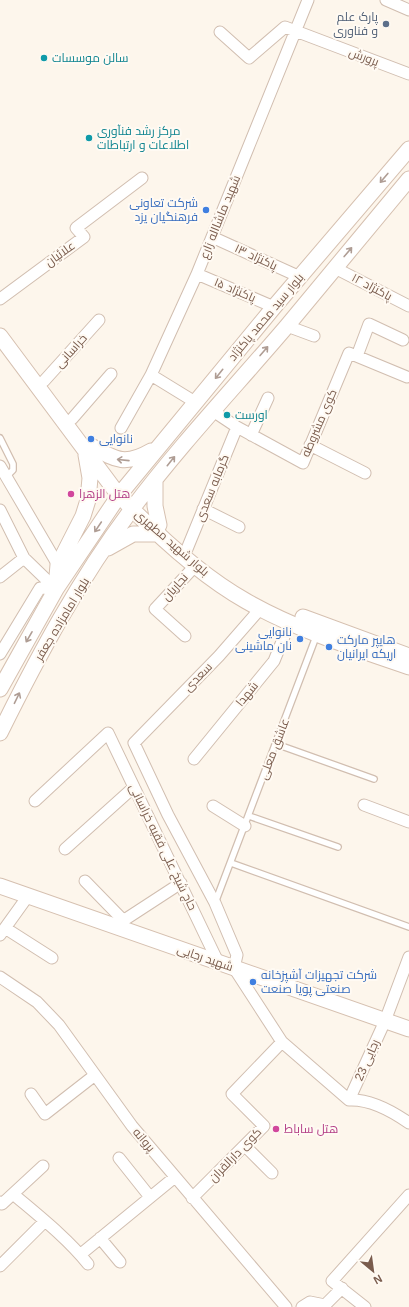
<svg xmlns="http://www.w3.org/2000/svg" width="409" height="1307" font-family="Helvetica,Cairo,sans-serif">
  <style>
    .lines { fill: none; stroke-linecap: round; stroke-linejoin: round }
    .service-casing { stroke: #d1beb0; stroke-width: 8 }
    .minor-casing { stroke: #d1beb0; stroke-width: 13 }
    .secondary-casing { stroke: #d6c0b0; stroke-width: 17 }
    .service { stroke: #fff; stroke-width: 5.5 }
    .minor { stroke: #fff; stroke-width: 11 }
    .secondary { stroke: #fff; stroke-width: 15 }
    .oneway { stroke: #af9d94 }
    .service-dot { fill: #5c6f8a; stroke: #fffaf3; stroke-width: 1.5 }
    .culture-dot { fill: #0f9aa8; stroke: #fffaf3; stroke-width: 1.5 }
    .shop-dot { fill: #3f7fe0; stroke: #fffaf3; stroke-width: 1.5 }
    .hotel-dot { fill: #d1479c; stroke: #fffaf3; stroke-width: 1.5 }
    .labels { text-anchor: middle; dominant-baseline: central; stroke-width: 4; stroke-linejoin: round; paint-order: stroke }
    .service-label { font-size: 12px; fill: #4e5e75; stroke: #fffaf3; text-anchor: end }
    .street-label { font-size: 12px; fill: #7a5c4d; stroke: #fffaf3 }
    .culture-label { font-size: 12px; fill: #0d838f; stroke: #fffaf3; text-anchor: start }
    .shop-label { font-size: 12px; fill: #366cbe; stroke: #fffaf3; text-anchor: start }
    .hotel-label { font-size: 12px; fill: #b23c85; stroke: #fffaf3; text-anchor: start }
  </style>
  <rect width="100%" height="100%" fill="#fdf6ec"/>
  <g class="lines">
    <g class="service-casing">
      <path id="service" d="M0,438L13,464V470L6,477
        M276,744L374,779
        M249,816L338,847
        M231,863L409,927
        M215,903L317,634"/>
    </g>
    <g class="minor-casing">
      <path id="minor" d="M386,0L409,10
        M220,32L249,58L285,27L409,74
        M212,237L300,277
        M335,268L409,306
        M197,274L274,307
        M0,299L84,237L76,228L142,178
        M287,326L314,336
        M357,356L369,324L403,340
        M151,375L195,402
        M44,381L99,320
        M213,411L237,427L303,463L349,353L407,377
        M72,419L111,374
        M121,428L151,375L197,274L308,0
        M251,435L268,398
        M310,445L365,473
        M0,466L58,565
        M203,509L239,527
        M0,510L24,558L56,589
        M187,549L237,427
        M0,577L24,558
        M261,608L219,656L134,743L168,815L215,903L237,955L234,968L282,1042L349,1100C370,1099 392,1111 409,1123
        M185,636L155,609L195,566
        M0,654L40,588L56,589
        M194,759L274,661L290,622
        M35,801L108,733L218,962
        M364,805L409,822
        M213,806L245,826
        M65,849L134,787
        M85,881L123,920
        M115,926L181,883
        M5,928L52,958
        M0,935L28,896
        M0,977L37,1002L59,1025L132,1126L286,1307
        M31,1094L45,1114L95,1075
        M349,1100L385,1021L409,957
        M245,1146L272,1173
        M119,1158L150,1197
        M13,1194C39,1216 67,1238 88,1264
        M192,1198L264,1126L232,1094L282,1042
        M0,1202L2,1204L43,1166
        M100,1238L120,1262
        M81,1254L175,1177
        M0,1266L45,1221
        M302,1307L310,1302L325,1305L342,1288
        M365,1307L332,1281L409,1195"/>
    </g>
    <g class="secondary-casing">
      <path id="secondary" d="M0,336L114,489C121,495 126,503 132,509C165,542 205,578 246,601C297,630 354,648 409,667
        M91,446C116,460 125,466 151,451
        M155,481V506L159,525
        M108,548L133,534H159
        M56,587L58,565L83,516L88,500L90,478L86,455
        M303,617L409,656
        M0,689L56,589L120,494L274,307L409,149
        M0,733C38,656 80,578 132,509C180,445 235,387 287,326C328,277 368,228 409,179
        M0,886L409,1029"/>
    </g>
    <use href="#service" class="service"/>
    <use href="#minor" class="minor"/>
    <use href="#secondary" class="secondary"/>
  </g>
  <defs><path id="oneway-shaft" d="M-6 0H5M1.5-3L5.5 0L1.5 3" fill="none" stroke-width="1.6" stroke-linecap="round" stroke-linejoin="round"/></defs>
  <g class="oneway">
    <use href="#oneway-shaft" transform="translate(384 178) rotate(130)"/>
    <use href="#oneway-shaft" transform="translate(348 252) rotate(-50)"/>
    <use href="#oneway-shaft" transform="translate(264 351) rotate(-49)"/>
    <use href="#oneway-shaft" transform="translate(219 374) rotate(129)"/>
    <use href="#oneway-shaft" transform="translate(123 460) rotate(-174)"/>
    <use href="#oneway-shaft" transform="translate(171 461) rotate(-51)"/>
    <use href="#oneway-shaft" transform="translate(98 527) rotate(124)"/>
    <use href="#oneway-shaft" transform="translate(29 637) rotate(120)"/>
    <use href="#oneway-shaft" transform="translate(17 698) rotate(-64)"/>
  </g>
  <circle class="service-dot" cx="386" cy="24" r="4"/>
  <g class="culture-dot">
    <circle cx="44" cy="58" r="4"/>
    <circle cx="89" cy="138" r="4"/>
    <circle cx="227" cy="415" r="4"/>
  </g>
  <g class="shop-dot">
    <circle cx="206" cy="210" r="4"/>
    <circle cx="91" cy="439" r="4"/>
    <circle cx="300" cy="639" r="4"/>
    <circle cx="329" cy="647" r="4"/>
    <circle cx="253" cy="982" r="4"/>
  </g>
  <g class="hotel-dot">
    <circle cx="71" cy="494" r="4"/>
    <circle cx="276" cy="1129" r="4"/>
  </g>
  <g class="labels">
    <g class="service-label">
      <text x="378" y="17">پارک علم<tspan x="378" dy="14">و فناوری</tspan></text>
    </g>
    <g class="street-label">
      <text transform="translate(364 57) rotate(21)">پرورش</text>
      <text transform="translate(220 217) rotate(-68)">شهید ماشااله زارع</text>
      <text transform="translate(60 254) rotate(-36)">علائیان</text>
      <text transform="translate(256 257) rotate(25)">پاکنژاد ۱۳</text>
      <text transform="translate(372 287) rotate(28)">پاکنژاد ۱۲</text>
      <text transform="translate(235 290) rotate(23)">پاکنژاد ۱۵</text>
      <text transform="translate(266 317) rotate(-50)">بلوار سید محمد پاکنژاد</text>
      <text transform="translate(71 351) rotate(-48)">خراسانی</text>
      <text transform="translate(319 423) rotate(-67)">کوی مشروطه</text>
      <text transform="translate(212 488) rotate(-68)">گرمابه سعدی</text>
      <text transform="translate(172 543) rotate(41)">بلوار شهید مطهری</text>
      <text transform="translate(175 587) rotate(-48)">نجاریان</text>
      <text transform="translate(62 619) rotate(-59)">بلوار امامزاده جعفر</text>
      <text transform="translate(198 677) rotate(-46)">سعدی</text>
      <text transform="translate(247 694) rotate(-51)">شهدا</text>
      <text transform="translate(274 749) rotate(-69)">عاشق معلی</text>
      <text transform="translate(163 847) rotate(64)">حاج شیخ علی فقیه خراسانی</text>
      <text transform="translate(205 958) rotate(19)">شهید رجایی</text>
      <text transform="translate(367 1060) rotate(-66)">رجایی 23</text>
      <text transform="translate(144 1140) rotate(50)">پروانه</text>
      <text transform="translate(235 1155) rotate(-46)">کوی دارالقران</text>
    </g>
    <g class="culture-label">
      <text x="52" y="58">سالن موسسات</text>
      <text x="97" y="131">مرکز رشد فنآوری<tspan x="97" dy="14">اطلاعات و ارتباطات</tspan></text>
      <text x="235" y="415">اورست</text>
    </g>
    <g class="shop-label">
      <text x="198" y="203" text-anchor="end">شرکت تعاونی<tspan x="198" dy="14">فرهنگیان یزد</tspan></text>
      <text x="99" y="439">نانوایی</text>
      <text x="292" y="632" text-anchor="end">نانوایی<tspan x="292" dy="14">نان ماشینی</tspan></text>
      <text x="337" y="640">هایپر مارکت<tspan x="337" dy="14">اریکه ایرانیان</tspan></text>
      <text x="261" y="975">شرکت تجهیزات آشپزخانه<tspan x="261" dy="14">صنعتی پویا صنعت</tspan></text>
    </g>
    <g class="hotel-label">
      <text x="79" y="494">هتل الزهرا</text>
      <text x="284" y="1129">هتل ساباط</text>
    </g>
  </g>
  <g transform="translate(373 1271) rotate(151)" stroke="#fffaf3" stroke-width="3" paint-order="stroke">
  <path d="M0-3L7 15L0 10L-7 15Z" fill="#7a5c4d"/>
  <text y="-6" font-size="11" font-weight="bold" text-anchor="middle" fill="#7a5c4d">N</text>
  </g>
</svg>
